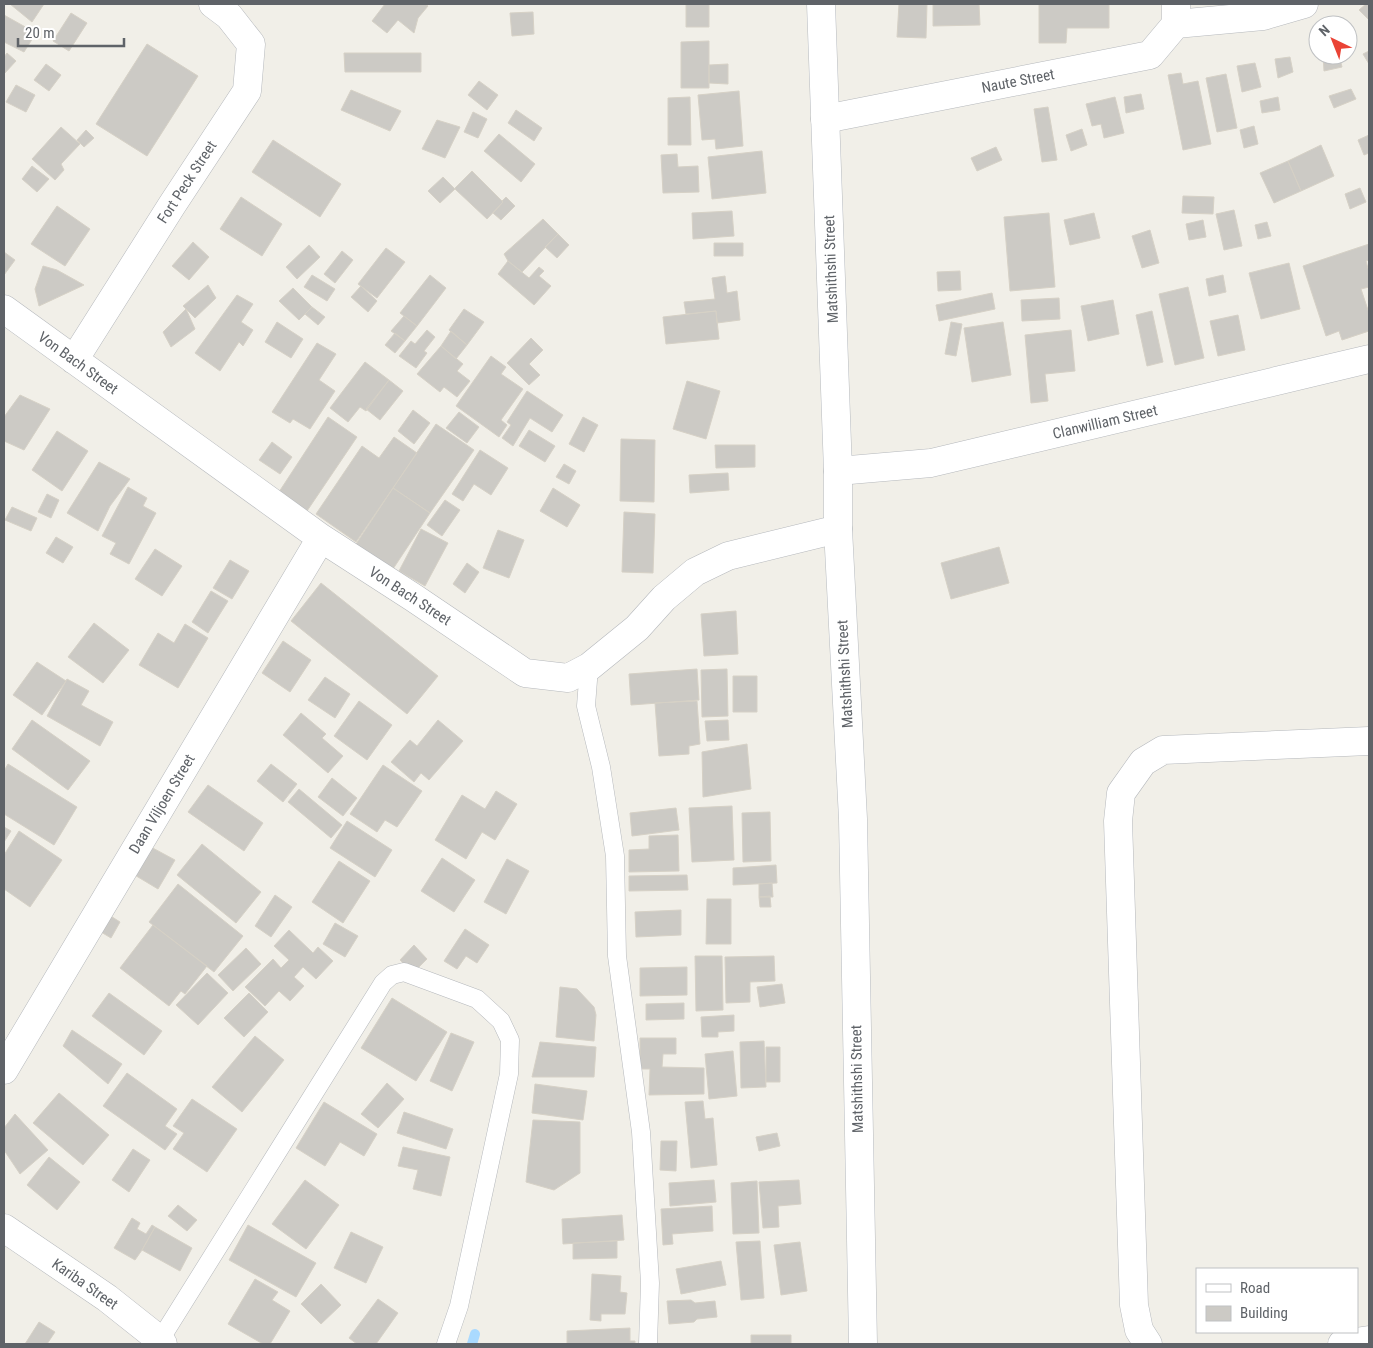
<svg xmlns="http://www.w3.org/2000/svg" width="1373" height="1348" font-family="'Roboto Condensed',sans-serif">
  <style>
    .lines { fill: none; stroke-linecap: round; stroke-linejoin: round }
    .stream { stroke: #aadaff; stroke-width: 10 }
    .building { fill: #cccac5; stroke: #d6d1c6 }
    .service-casing { stroke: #b5b8bc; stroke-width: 19 }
    .minor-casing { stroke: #b5b8bc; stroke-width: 29 }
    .secondary-casing { stroke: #b6babf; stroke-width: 29 }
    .service { stroke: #fff; stroke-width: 18 }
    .minor { stroke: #fff; stroke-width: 28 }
    .secondary { stroke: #fff; stroke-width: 28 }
    .labels { text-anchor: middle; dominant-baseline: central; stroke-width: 4; stroke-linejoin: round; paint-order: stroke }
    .street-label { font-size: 15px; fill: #5f6368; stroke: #fff }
  </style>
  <rect width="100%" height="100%" fill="#f1efe8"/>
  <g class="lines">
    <path class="stream" d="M472,1344L475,1334"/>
  </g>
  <path class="building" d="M10,4H44L32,22Z
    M385,4H425L428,6L418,18L414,33L398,20L387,33L372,21Z
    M686,4H709V27H686Z
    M899,4H927L926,38L897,37Z
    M933,4H979L980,25L933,26Z
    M1039,4H1109V28H1067L1066,43H1039Z
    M1366,4H1369V20L1359,10Z
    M533,12L534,34L512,36L510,13Z
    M71,13L87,23L69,51L53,41Z
    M4,15L36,33L24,52L4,42Z
    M709,41V88H681V42Z
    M147,44L198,76L147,156L96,124Z
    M1369,51V64L1363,54Z
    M7,53L16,61L4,74V57Z
    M344,53H421V72H345Z
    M1323,55H1339L1342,67L1324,71Z
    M1290,57L1293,72L1278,78L1275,59Z
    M1255,63L1261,87L1242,92L1237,66Z
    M46,64L61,75L49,91L34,80Z
    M728,64V84L709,83V65Z
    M1181,73L1183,84L1198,81L1211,144L1183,150L1168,75Z
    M1226,74L1237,128L1217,132L1206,78Z
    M479,81L498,95L487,110L468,95Z
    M16,85L35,95L26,112L6,102Z
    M1351,89L1356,99L1334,108L1329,96Z
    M351,90L401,111L390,131L341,110Z
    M739,91L743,146L716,149L715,139L702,140L698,95Z
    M1141,94L1144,109L1126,113L1124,97Z
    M690,97L691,145H668V98Z
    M1115,97L1124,133L1104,138L1101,124L1092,126L1086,104Z
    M1278,97L1280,110L1262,113L1260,101Z
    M1048,107L1057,160L1042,162L1034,109Z
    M516,110L542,128L534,141L508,123Z
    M473,112L487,119L478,138L464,132Z
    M437,120L460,127L445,158L422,149Z
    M1254,126L1258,144L1244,148L1240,130Z
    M61,127L80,144L61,164L64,170L55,180L32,159Z
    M1082,129L1087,145L1071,151L1066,135Z
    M86,130L94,138L84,147L77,140Z
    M499,134L535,164L521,182L484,151Z
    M1369,135V153L1364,155L1358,140Z
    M273,140L341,184L320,217L252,172Z
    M1321,145L1334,176L1301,191L1288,161Z
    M996,147L1002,160L977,171L971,158Z
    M762,151L766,193L712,199L708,157Z
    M677,154L678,167L698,166L699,192L663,193L661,155Z
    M1288,161L1301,191L1274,203L1260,173Z
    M32,166L49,179L37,192L22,179Z
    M472,171L503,202L487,219L455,189V188Z
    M443,177L455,189L440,203L428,191Z
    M1360,188L1366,202L1350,209L1345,194Z
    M1183,196L1214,197L1213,214L1182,213Z
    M241,197L282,224L262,256L220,229Z
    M506,197L515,206L501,220L493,213L503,202L502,201Z
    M57,206L90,229L65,266L31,244Z
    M1234,210L1242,246L1224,250L1216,214Z
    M732,211L734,236L693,239L692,213Z
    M1049,213L1055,287L1010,291L1004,217Z
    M1094,213L1100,238L1070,245L1064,220Z
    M543,219L558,234L522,272L508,261L504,254Z
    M1203,220L1206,237L1189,240L1186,224Z
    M1267,222L1271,236L1258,239L1255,225Z
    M1150,230L1159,263L1142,268L1132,236Z
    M558,234L569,245L557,258L545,247Z
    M193,242L209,257L189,280L172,266Z
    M714,243H743V256H714Z
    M1369,244V260L1366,261L1369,272V287L1361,289L1369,313V331L1342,340L1339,331L1326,336L1303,266Z
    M309,245L320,257L297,279L286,267Z
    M386,248L405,262L377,298L358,284Z
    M342,251L353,260L335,283L324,274Z
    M4,252L15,260L4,275Z
    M508,261L529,278L539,267L544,271L539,276L551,286L534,305L498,274Z
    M1289,263L1300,309L1261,319L1249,273Z
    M43,266L57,270L84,285L39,306L35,289Z
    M960,271L961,290L938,291L937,272Z
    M312,275L335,289L327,301L304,287Z
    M430,275L446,288L417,326L400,313Z
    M1223,275L1226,292L1209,296L1206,279Z
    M725,276L727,293L737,291L740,320L717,323L716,311L686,314L684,302L715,299L712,278Z
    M208,285L216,298L195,318L183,306Z
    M361,286L377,301L368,312L351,297Z
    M1188,287L1204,358L1175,365L1159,294Z
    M293,288L312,307L299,320L279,301Z
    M992,293L995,309L939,321L936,305Z
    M237,295L253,304L241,322L253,330L243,346L239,342L220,371L195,353Z
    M1059,298L1060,319L1022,321L1021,300Z
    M1113,300L1119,334L1088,341L1081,306Z
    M312,307L325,317L318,325L305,314Z
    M186,309L195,329L171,347L163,332Z
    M464,309L484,322L467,345L449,330Z
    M716,311L719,339L666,344L663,317Z
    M1152,311L1163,362L1147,366L1136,315Z
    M1238,315L1245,350L1218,356L1210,321Z
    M404,316L417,326L405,341L391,331Z
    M277,322L303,339L291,358L265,342Z
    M951,322L962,324L956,356L945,354Z
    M1003,322L1011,375L972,382L964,328Z
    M427,330L435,337L424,351L427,353L416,368L399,356L411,341L415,344Z
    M1071,330L1075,371L1045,374L1048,401L1031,403L1025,335Z
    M451,331L467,345L456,359L441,346Z
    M395,333L405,341L395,353L385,345Z
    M531,338L543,350L529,364L540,375L529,385L507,363Z
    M317,343L336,354L319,380L335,391L310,429L293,419L290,423L272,412Z
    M441,346L463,364L457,371L470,381L457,397L444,387L440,392L417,374Z
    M491,356L506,367L501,374L523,389L501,420L507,425L499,437L456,406Z
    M365,362L389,380L366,411L360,407L348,422L330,408Z
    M389,380L403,391L380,420L366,409Z
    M687,381L720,391L706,439L673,429Z
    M527,391L563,415L552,432L530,418L513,446L502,438L511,425L507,422Z
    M20,395L50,409L24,450L4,441V417Z
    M413,410L430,423L414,444L398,431Z
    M459,412L479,427L467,443L446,428Z
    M328,417L357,437L305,514L277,495Z
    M583,417L598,425L584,452L569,444Z
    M436,424L474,450L430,513L393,488Z
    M529,430L555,446L545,462L519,446Z
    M57,431L88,451L62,491L32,470Z
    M394,437L417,453L356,542L316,514L362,446L379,458Z
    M621,439L655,440L654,502L620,501Z
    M272,442L292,457L280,474L259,460Z
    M715,445H755V467L716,468Z
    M480,450L508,468L491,495L474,484L463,501L452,494Z
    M99,462L130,479L110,506L98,531L67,513Z
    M564,464L576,471L569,484L556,477Z
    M728,473L729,490L690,493L689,475Z
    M128,487L147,498L143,506L156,513L129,564L110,554L116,543L102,536Z
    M393,488L430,513L389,575L352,550Z
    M553,488L580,505L567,527L540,511Z
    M47,494L59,500L51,518L38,512Z
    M445,500L460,510L442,536L427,525Z
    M12,507L37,518L31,531L5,520Z
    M624,512L655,514L653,573L622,572Z
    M421,529L448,543L425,586L399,571Z
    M498,530L524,540L509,578L483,568Z
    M56,537L73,547L63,563L46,553Z
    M999,547L1009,583L951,599L941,563Z
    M155,549L182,566L162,596L135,579Z
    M230,560L249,571L232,599L213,588Z
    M467,563L479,572L465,593L453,584Z
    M321,583L438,676L407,714L291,621Z
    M211,591L228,601L208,633L192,622Z
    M736,611L738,654L704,656L701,614Z
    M94,623L129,650L103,683L68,657Z
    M185,624L208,638L178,688L139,665L158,633L174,643Z
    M283,641L311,660L290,692L262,673Z
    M37,662L66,681L42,715L13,695Z
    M697,669L699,700L631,705L629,674Z
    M727,669L728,716L702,717L701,670Z
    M733,676H757V712H733Z
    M325,677L350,694L335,718L308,700Z
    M67,679L89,691L81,705L113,722L100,746L47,716Z
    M359,701L392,725L367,760L334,736Z
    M697,701L700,744L689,746V754L659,756L655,703Z
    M301,713L326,734L322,738L343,756L328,773L283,735Z
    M32,720L90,761L68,790L12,749Z
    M438,720L463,741L429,780L421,773L414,782L391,762L410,740L417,746Z
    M728,720L729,740L707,741L705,721Z
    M747,744L751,789L703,797L702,752Z
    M8,764L77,807L54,845L4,814V771Z
    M271,764L297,784L283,802L257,781Z
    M383,765L422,791L397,827L385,820L377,832L350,814Z
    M332,778L357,798L343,816L318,797Z
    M208,785L263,823L244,851L188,812Z
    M299,789L342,825L331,838L288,802Z
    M496,791L517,804L495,840L482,832L466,859L435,840L462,795L485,809Z
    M732,806L734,860L692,862L689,808Z
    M676,808L679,830L632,836L630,813Z
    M770,812L771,861L743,862L742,813Z
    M347,821L392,850L375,877L330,848Z
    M4,827L11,831L4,842Z
    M19,831L62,860L30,907L4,889V855Z
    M678,835L679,871L629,872V850L649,849V836Z
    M202,844L261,892L236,923L177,875Z
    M149,846L175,860L158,889L133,874Z
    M442,858L475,880L454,912L421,891Z
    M507,859L529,871L506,914L484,902Z
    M339,861L370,881L343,923L312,902Z
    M776,865L777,883L733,885V868Z
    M687,875L688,890L629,891V876Z
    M772,883L773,897H759V884Z
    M178,884L243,936L214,972L149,922Z
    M275,895L292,907L271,937L255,926Z
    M770,896L771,907H760L759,897Z
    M707,899H731V944H706Z
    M681,910V935L636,937L635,912Z
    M106,913L120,922L111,938L96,929Z
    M335,923L358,936L345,957L323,944Z
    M153,925L207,966L185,994L181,991L169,1006L120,968Z
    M465,929L489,945L477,963L466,956L457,969L444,961Z
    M289,930L313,953L318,947L333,961L316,979L303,967L294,977L304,986L290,1001L279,991L265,1006L245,987L273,959L281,968L289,960L274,946Z
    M414,945L427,959L413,973L400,960Z
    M246,948L261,964L233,991L218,975Z
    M695,956H722L723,1010L696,1011Z
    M774,956L775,981L750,982V1002L726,1003L725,957Z
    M687,967V995L640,996V968Z
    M207,973L228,993L198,1025L176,1005Z
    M782,984L785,1003L760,1007L757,987Z
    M560,987L577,989L594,1007L596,1015L594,1041L556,1037Z
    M109,993L162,1031L144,1055L92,1016Z
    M249,993L268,1012L244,1037L224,1018Z
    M392,998L447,1032L416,1081L361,1048Z
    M684,1003V1019L646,1020V1004Z
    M734,1015V1031L718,1032V1037H702L701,1017Z
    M72,1030L122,1064L108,1084L63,1046Z
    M451,1033L474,1042L452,1091L430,1081Z
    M255,1036L284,1060L242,1112L212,1087Z
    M640,1038H676V1054H663L662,1067L704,1068V1094L649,1095L650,1069H640Z
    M764,1041L766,1087L741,1088L740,1042Z
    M540,1042L596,1047L594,1077H532Z
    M766,1047H780V1082H766Z
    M733,1051L737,1096L709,1099L705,1054Z
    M127,1073L177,1109L165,1126L177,1134L165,1150L103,1106Z
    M387,1083L404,1099L378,1128L361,1114Z
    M535,1084L587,1091L583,1120L532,1113Z
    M59,1093L109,1135L83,1165L33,1123Z
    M192,1099L237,1129L207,1172L173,1149L184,1133L173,1126Z
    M703,1101L705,1119L713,1118L717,1165L691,1168L685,1102Z
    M324,1102L377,1134L364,1156L340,1142L325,1166L296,1148Z
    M404,1112L453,1129L446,1149L397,1133Z
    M15,1114L48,1150L20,1174L4,1150V1128Z
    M533,1120L580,1122V1173L554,1190L526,1182Z
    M777,1133L780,1146L759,1151L756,1137Z
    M661,1141H677L676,1171L660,1170Z
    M403,1147L450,1157L441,1196L413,1189L418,1170L398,1166Z
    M133,1149L150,1160L129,1192L112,1180Z
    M49,1157L80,1182L57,1210L27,1185Z
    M305,1180L339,1205L306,1249L272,1224Z
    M714,1180L716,1202L670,1206L669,1183Z
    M799,1180L801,1204L778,1206L779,1227L763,1228L759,1182Z
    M757,1181L759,1233L733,1234L731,1183Z
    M178,1205L197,1220L187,1231L168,1216Z
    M712,1206L713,1231L672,1234L673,1244L663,1245L661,1209Z
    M622,1215L624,1240L563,1244L562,1219Z
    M132,1218L140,1223L137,1229L146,1234L152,1225L155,1227L142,1250L135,1260L114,1248Z
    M248,1225L316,1263L296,1297L229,1260Z
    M155,1227L192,1248L180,1271L142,1250Z
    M351,1232L383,1247L366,1283L334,1268Z
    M617,1241V1258L573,1259V1243Z
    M760,1241L764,1298L741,1300L736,1242Z
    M800,1242L807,1291L781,1295L774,1245Z
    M721,1261L726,1285L681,1294L676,1269Z
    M592,1274L621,1276L620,1292L627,1293L625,1314H601V1321L590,1320Z
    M255,1279L278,1292L272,1300L290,1311L270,1344H263L228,1324Z
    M321,1284L341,1305L321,1324L301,1304Z
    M378,1299L398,1313L376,1344H357L349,1338Z
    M691,1300L695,1303L715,1301L717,1317L697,1319L694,1322L669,1324L667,1301Z
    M39,1322L55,1332L47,1344H25Z
    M630,1328V1341H635V1344H567V1331Z
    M751,1335H791V1344H751Z"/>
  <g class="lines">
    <g class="service-casing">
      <path id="service" d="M589,667L586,706L601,767L615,856L617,956L641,1132L650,1283L648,1344
        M160,1340L383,983L392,975L404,972L477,999L501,1021L510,1040L509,1074L459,1306L446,1344"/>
    </g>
    <g class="minor-casing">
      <path id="minor" d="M1176,24L1263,16L1304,4
        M825,119L1150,55L1176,24V4
        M4,309L321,538L414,598L525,673L568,678L589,667L637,628L664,598L695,572L728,556L838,529
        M74,360L172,205L247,91L251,44L229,16L213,4
        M838,471L931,463L1369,359
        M4,1070L321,538
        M4,1228L107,1298L160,1340L163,1344
        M1148,1344L1139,1330L1134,1305L1118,821L1121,793L1143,762L1163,750L1369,741
        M1342,1344L1369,1340"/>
    </g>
    <g class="secondary-casing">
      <path id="secondary" d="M821,4L838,471V529L853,819L863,1344"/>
    </g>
    <use href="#service" class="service"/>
    <use href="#minor" class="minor"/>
    <use href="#secondary" class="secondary"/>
  </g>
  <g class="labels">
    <g class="street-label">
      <text transform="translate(1018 81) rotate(-11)">Naute Street</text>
      <text transform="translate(187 182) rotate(-57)">Fort Peck Street</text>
      <text transform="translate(831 269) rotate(-92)">Matshithshi Street</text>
      <text transform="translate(78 363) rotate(36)">Von Bach Street</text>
      <text transform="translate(1105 422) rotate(-13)">Clanwilliam Street</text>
      <text transform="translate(410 596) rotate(33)">Von Bach Street</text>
      <text transform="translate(845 674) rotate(-93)">Matshithshi Street</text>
      <text transform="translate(162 804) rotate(-59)">Daan Viljoen Street</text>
      <text transform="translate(857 1079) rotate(-91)">Matshithshi Street</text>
      <text transform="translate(85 1284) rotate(35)">Kariba Street</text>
    </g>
  </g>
  <rect width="1373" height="1348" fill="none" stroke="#5f6368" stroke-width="10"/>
  <rect x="1196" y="1268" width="162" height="65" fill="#ffffff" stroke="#bfc1c3"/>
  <rect x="1206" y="1284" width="25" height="8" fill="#ffffff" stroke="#bfc1c3"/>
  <text x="1240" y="1293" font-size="15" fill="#5f6368">Road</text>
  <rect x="1206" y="1306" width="25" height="15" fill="#cccac5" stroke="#bfc1c3"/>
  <text x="1240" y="1318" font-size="15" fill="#5f6368">Building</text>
  <g transform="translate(1333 40) rotate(317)"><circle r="24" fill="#ffffff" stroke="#bfc1c3"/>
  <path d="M0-4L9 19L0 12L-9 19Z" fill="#ea4335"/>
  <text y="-8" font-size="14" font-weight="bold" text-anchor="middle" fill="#5f6368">N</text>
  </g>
  <path d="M18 38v8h106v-8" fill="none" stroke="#5f6368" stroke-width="2.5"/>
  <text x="25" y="38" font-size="15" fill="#5f6368" stroke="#ffffff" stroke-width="4" paint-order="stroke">20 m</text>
</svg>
